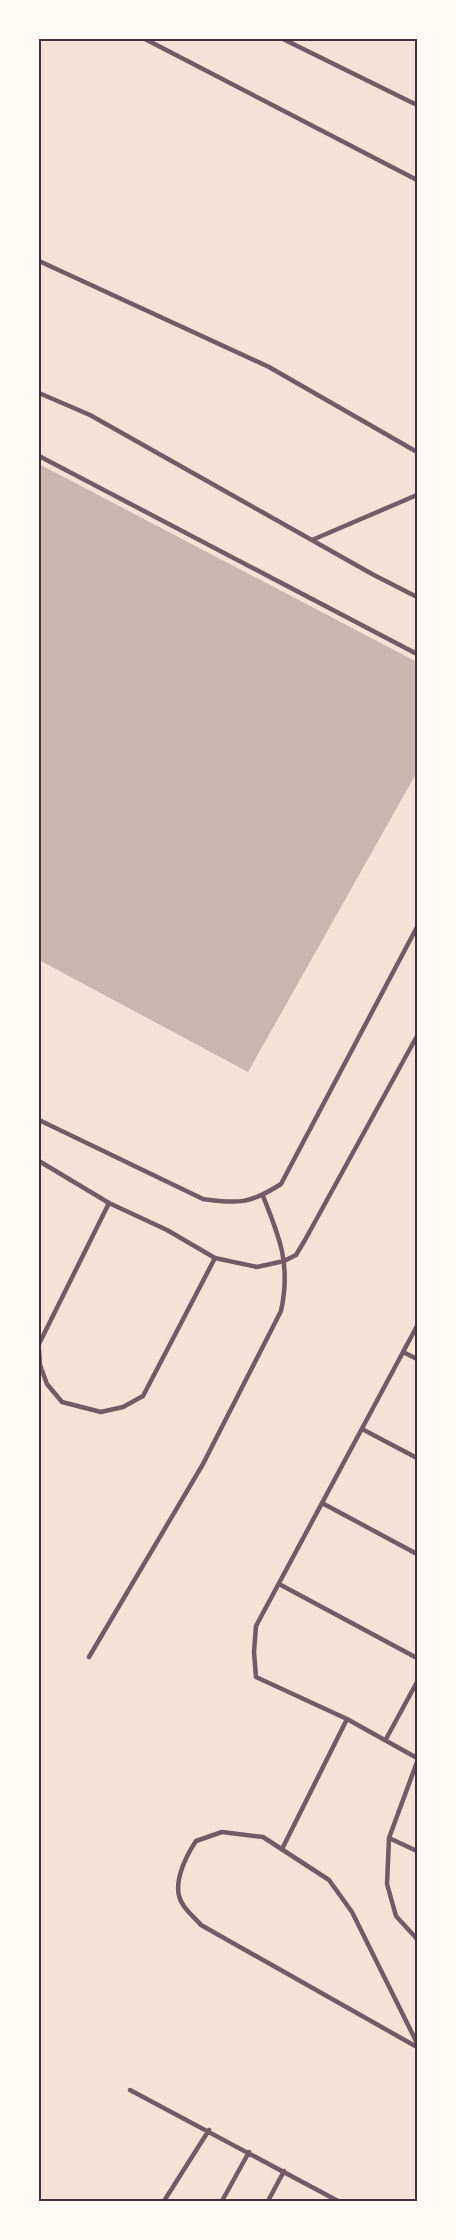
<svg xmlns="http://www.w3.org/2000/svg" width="456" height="2240" font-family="'Noto Sans',sans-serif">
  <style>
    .building { fill: #ccb4b1 }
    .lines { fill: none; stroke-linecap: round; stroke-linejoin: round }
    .service { stroke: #755966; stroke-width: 4.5 }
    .neatline { fill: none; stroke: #4a2c40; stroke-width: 2 }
  </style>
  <rect width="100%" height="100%" fill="#f7e1d7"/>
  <path class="building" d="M39,464L417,662V772L248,1072L39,960Z"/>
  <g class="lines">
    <path class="service" d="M145,39L417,180
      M283,39L417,105
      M39,261L269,367L417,452
      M39,393L90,415L372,574L417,597
      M39,456L417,654
      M312,540L417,495
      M39,1120L203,1199C238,1204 250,1204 281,1184L417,927
      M39,1161L109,1203L167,1230L215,1258L257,1267L284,1261L296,1255L305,1240L417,1036
      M417,1326L256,1626L254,1652L256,1677L347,1719L417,1758
      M39,1344L109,1203
      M39,1350L40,1365L47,1384L62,1402L101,1412L123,1407L143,1396L215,1258
      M403,1352L417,1359
      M362,1429L417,1458
      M322,1503L417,1554
      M279,1584L417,1658
      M89,1657L203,1464L281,1311C291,1265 280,1238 263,1196
      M386,1739L417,1682
      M417,1762L389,1838L387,1884L396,1916L417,1939
      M389,1838L417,1851
      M282,1849L347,1719
      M417,2043L352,1912L329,1880L263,1837L222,1832L196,1841C186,1856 171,1885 182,1903C186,1911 195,1918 201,1925L417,2047
      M130,2090L338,2201
      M164,2201L209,2130
      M222,2201L249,2152
      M268,2201L284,2171"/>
  </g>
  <rect width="456" height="2240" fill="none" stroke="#fffaf5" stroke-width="81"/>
  <rect x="40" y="40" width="376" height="2160" class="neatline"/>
</svg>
